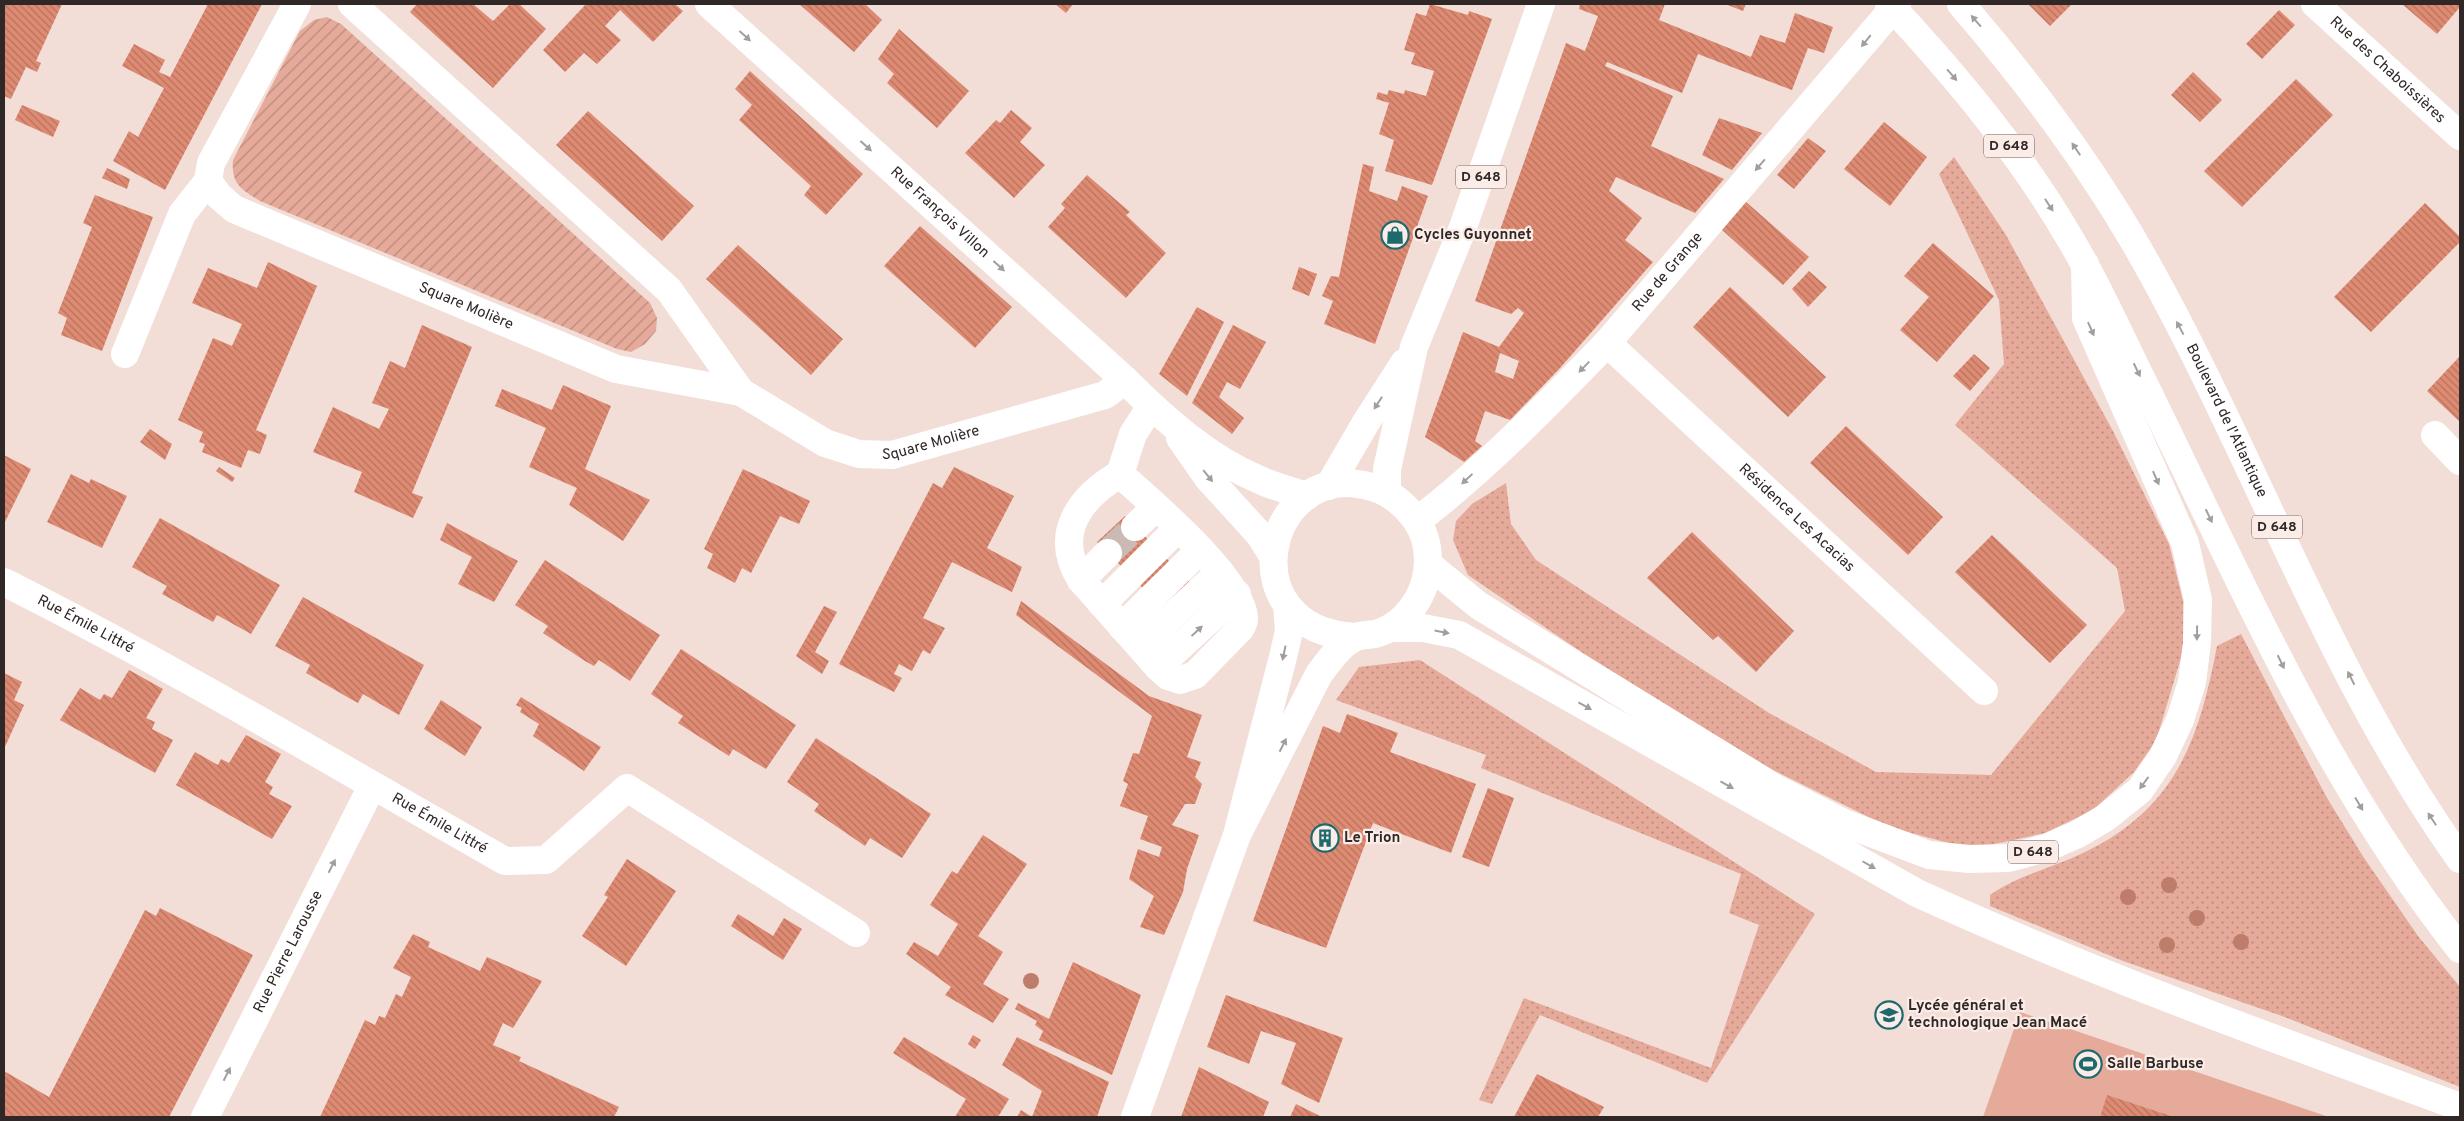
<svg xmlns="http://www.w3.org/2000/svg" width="2464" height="1121" font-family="Overpass,sans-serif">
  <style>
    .grass { fill: url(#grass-dots) }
    .park { fill: #e5aa99 }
    .garden { fill: url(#garden-furrows) }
    .building { fill: url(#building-back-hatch); fill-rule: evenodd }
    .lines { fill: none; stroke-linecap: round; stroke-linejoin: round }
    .minor-tunnel { stroke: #cbb9b4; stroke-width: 28; stroke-dasharray: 28 14; stroke-linecap: butt }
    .minor { stroke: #fff; stroke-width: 28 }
    .major { stroke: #fff; stroke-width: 28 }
    .highway { stroke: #fff; stroke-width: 28 }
    .tree { fill: #bd7d6a }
    .oneway { fill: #a19e9d }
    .labels { text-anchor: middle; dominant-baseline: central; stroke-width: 4.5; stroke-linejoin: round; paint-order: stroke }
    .shield { fill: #fcece7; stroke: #6c6360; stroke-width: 1 }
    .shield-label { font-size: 14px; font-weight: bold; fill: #2f2826 }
    .street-label { font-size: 15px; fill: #2f2826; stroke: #fcece7 }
    .poi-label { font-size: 15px; font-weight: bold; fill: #2f2826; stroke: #fcece7; text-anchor: start }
  </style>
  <defs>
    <pattern id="grass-dots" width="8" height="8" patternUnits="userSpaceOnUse" patternTransform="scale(1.25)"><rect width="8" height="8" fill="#e5aa99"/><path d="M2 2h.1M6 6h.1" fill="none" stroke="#ba8a7d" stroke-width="1.8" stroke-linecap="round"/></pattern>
    <pattern id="garden-furrows" width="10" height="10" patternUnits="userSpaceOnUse" patternTransform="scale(1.25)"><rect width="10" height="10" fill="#e5aa99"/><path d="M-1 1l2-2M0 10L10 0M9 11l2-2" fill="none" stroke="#ba8a7d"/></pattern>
    <pattern id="building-back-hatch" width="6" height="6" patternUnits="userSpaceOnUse" patternTransform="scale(1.25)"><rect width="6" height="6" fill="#df8b73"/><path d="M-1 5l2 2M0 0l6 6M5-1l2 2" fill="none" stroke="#b5725e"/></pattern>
  </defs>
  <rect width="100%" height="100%" fill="#f2ddd7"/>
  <path class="grass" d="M1954,157L2006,235L2114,433L2169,544L2183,601V651L2156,741L2134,772L2093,810L2045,833L1971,849L1889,827L1773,770L1618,677L1468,575L1453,540L1456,521L1472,504L1506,483L1511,524L1536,560L1769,713L1876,772L1991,775L2125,611L2117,568L1955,425L2004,364L1999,300L1939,174Z
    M2241,634L2327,798L2364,858L2418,936L2460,987V1087L2282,1016L2123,961L1990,906V895C2019,875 2052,868 2083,853C2176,809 2199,740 2217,646Z
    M1420,660L1815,914L1707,1083L1540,1015L1492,1104L1479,1100L1524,998L1711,1068L1759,925L1729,913L1741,874L1481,768L1486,755L1336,700L1359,667Z"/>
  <path class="park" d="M2020,1012L2329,1117H1983Z"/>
  <path class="garden" d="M327,17L341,24L650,303L657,318L656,331L645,344L631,352L617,349L260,201C241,189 231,184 233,160L300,31L314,20Z"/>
  <path class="building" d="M4,4H62L36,61L41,63L37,72L26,67L11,99L4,96Z
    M208,4H262L165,190L113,161L129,131L138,137L164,88L122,66L134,44L165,60L159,72L170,77Z
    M417,4H473L493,21L510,4H519L546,29L493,88L410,12Z
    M586,4H675L683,11L653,42L620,10L605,26L621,40L597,64L584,53L565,72L543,50Z
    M799,4H865L882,20L854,52Z
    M1055,4H1073L1066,13Z
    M1430,4L1468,15L1469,11L1492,19L1432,185L1385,171L1394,140L1379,134L1389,103L1376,99L1378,92L1387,95L1389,90L1404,94L1405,90L1426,96L1434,71L1411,64L1415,53L1404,50L1416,13L1426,16Z
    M1580,4H1665L1659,20L1751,57L1760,35L1785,43L1795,13L1833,27L1824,53L1808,48L1792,90L1698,54L1682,93L1607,62L1605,66L1673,96L1651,146L1724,179L1695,213L1616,177L1609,191L1642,218L1625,240L1653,262L1560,368L1510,420L1485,411L1475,441L1482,446L1464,462L1425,437L1463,332L1499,347L1524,313L1518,308L1511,314L1475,301L1566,43L1585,51L1598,16L1579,9ZM1500,353L1519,361L1513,379L1495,372Z
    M1725,4H1746L1743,11Z
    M2028,4H2072L2050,26Z
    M2402,4H2460V7L2437,34Z
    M2279,10L2295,25L2262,59L2246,44Z
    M899,29L969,91L937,128L887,83L894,74L878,59Z
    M750,71L863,174L826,215L804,195L811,186L739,120L752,105L735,89Z
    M2193,72L2222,100L2200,122L2171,95Z
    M2296,79L2333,115L2242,207L2204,171Z
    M22,105L60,121L53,137L15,120Z
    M1011,110L1032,128L1020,142L1045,165L1014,198L965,153L996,120L1000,123Z
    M588,111L694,206L662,241L556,145Z
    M1719,118L1762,133L1732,170L1702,155Z
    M1884,122L1927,157L1890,206L1844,169Z
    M1808,138L1826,151L1794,189L1777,175Z
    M1363,164L1374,167L1369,191L1397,201L1402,186L1428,196L1375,344L1324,324L1333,301L1322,296L1331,276L1339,277Z
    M107,168L130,179L127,189L102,178Z
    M1087,175L1130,212L1126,215L1166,253L1126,298L1048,227L1065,208L1061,204Z
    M95,195L153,217L102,351L61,335L67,318L58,313L92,227L83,223Z
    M1745,201L1809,257L1783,285L1721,229Z
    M2425,203L2460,237V242L2371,332L2334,297Z
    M920,226L1012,307L975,348L884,266Z
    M1933,243L1994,296L1937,362L1900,330L1929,297L1904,276Z
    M738,245L843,339L811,375L706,279Z
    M268,262L317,286L256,430L267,435L260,454L248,450L241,468L202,452L205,444L199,442L203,432L178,420L213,338L232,346L242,324L192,303L208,268L257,288Z
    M1299,267L1317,274L1309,296L1292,289Z
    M1809,271L1827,287L1808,307L1792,289Z
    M1730,287L1826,377L1788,417L1693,327Z
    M1197,307L1224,322L1187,396L1159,374Z
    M422,325L472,347L412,493L423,497L413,518L354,492L362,472L313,452L333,407L379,429L389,409L372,403L390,361L405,368Z
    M1233,325L1266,342L1240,389L1227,382L1219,397L1244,418L1232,434L1192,403Z
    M1974,354L1990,368L1970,391L1953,376Z
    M2460,356V422L2427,391Z
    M563,385L611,406L585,469L650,500L623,541L569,505L577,488L529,467L546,428L495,406L502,389L552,410Z
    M1846,426L1943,517L1908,555L1810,463Z
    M150,429L172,444L165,460L140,442Z
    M4,455L31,469L4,524Z
    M219,467L235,478L232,482L216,471Z
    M954,467L1014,496L987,548L1022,567L1012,592L952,562L923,618L945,628L930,654L923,650L912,671L899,664L894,674L902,678L894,692L839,664L933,483L942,488Z
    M743,469L810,501L799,524L780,516L751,573L742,568L735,583L707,568L713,554L704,549Z
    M71,474L89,483L91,479L127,496L102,548L47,522Z
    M1125,516L1208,601L1182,627L1097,542Z
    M160,518L280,585L251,634L217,615L213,622L162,594L167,586L132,567Z
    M447,523L518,561L494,602L458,584L472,557L440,540Z
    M1692,532L1794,631L1756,672L1718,636L1713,640L1647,578Z
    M1992,535L2087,625L2050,663L1955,572Z
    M545,560L660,635L630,681L599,660L594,666L585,661L543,633L548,626L515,605Z
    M303,597L424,665L399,715L363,694L358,703L349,698L306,673L310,665L275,646Z
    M1021,601L1149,696L1202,715L1187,757L1201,762L1195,777L1202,784L1195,804H1185L1172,825L1199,835L1187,869L1183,892L1164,935L1140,927L1154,896L1129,879L1138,849L1159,857L1162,847L1140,839L1148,816L1120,806L1128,784L1123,781L1133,753L1139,754L1152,716L1016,615Z
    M824,606L837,612L815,652L829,661L822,674L796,656Z
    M681,649L796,725L766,769L733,749L729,756L678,723L683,716L651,694Z
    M129,670L163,689L146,718L155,722L152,729L173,740L155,773L60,720L80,688L100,700L104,694L112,698Z
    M4,673L22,682L14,700L24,705L4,749Z
    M521,697L601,747L584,771L533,736L539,724L520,712L522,708L516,705Z
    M441,700L482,727L465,756L424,729Z
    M1347,714L1398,733L1390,752L1476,784L1451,853L1373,823L1326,948L1253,921L1323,726L1340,733Z
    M246,735L281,754L265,782L273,787L269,794L292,806L272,839L176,785L195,752L218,765L221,759L229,763Z
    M816,738L931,814L902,858L870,838L865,846L814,811L819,804L787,782Z
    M1488,788L1514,798L1489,867L1462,857Z
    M983,835L1027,864L978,936L1003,952L983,984L1009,999L993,1023L945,995L951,987L906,954L914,942L938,956L958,924L930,905L952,871L957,874Z
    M627,859L676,891L626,966L582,936L608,897L604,895Z
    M160,908L253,955L169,1117H4V1071L49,1097L145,910L156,916Z
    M738,914L773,936L784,918L802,929L783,960L731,926Z
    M413,934L430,942L428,947L480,971L487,957L542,981L513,1028L503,1023L493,1045L521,1057L519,1061L619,1107L614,1117H320L365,1020L375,1025L379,1016L385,1018L396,994L402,997L411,977L393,968Z
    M1073,962L1141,995L1112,1075L1039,1040L1043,1031L1035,1025L1037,1021L1015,1009L1018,1003L1049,1019Z
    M1226,995L1343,1038L1319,1103L1281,1084L1296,1043L1261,1031L1249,1064L1207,1047Z
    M973,1035L981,1040L975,1049L968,1044Z
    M904,1037L1009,1099L998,1117H955L966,1099L893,1053Z
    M1017,1037L1109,1082L1097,1117H1017L1021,1110L1032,1117L1042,1091L1002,1065Z
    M1199,1067L1269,1102L1263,1117H1181Z
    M1537,1074L1604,1107L1598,1117H1514Z
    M2107,1095L2174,1117H2100Z
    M1296,1104L1322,1117H1290Z"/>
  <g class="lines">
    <path class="minor-tunnel" d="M1108,553L1135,527"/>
    <g class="minor">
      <path id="s1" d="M297,4L211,163L208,181L219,196L234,209L616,369L741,392"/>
      <path id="s2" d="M352,4L669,290L741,392L825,443L859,454L892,455L1105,395L1125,380"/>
      <path id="s3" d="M709,4L1125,380C1164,419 1209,459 1260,480C1275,487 1291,491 1307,496"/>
      <path id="s4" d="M2315,4L2460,136"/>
      <path id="s5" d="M1607,343L1984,691"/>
      <path d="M125,354L182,214L208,181"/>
      <path d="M2435,435L2460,461"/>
      <path d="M1180,438L1208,478L1259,534L1273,556"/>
      <path d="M1120,474C1149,500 1245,581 1244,619C1244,622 1242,626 1240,629L1195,675L1180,680L1168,676L1158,667L1081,580C1052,534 1080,497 1120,474Z"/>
      <path d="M1120,474L1133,434L1151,406"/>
      <path id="s6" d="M1417,521C1485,469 1548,404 1607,343L1897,4"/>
      <path d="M1135,527L1156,507"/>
      <path d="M1081,580L1108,553"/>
      <path id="s7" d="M4,582C175,668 339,767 505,861L546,860L627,788L856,933"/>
      <path d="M1102,604L1178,528"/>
      <path d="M1122,627L1200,550"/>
      <path d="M1140,646L1220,572"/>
      <path d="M1158,667L1237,594"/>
      <path id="s8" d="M205,1117L372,786"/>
    </g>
    <path class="major" d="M1329,486L1365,424L1404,363
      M1387,492V469L1414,347L1462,230L1541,4
      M1237,835L1319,674C1329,661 1341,643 1356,637C1362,635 1369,635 1375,634C1394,629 1408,616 1418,599C1431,576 1432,543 1416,520C1403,502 1386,489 1364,485C1264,464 1228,630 1355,637
      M1135,1117L1237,835L1283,657L1289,631L1287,605"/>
    <g class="highway">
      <path d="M1889,4C1957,77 2022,155 2072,242C2101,291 2124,345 2150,396C2243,586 2328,782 2460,949"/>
      <path id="s9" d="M1961,4C2030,84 2092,166 2144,259C2255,456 2328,674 2460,859"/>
      <path d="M1428,564L1478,605L1775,788L1844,823L1929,855L1969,859L2008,858L2046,848L2078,834L2105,818L2140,790L2163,756L2180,720L2192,682L2197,643L2198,600L2185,543L2086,318L2085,264"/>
      <path d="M1393,628H1423L1459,635L1917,893C2094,974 2277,1040 2460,1107"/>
    </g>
  </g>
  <g class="tree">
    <circle cx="2169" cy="885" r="8"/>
    <circle cx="2128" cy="897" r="8"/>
    <circle cx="2197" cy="918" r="8"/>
    <circle cx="2241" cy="942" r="8"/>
    <circle cx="2167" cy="945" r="8"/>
    <circle cx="1031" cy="981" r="8"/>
  </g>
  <defs><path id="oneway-solid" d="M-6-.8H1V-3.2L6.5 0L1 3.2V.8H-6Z" transform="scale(1.25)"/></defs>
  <g class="oneway">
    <use href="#oneway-solid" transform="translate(1976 21) rotate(-131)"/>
    <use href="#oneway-solid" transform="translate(745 36) rotate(42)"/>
    <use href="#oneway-solid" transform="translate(1866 41) rotate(129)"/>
    <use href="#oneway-solid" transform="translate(1952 75) rotate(49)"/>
    <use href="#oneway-solid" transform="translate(866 146) rotate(42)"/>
    <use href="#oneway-solid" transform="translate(2076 149) rotate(-124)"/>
    <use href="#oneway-solid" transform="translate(1760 165) rotate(131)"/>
    <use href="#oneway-solid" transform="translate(2049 205) rotate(57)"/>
    <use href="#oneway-solid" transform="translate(999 266) rotate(42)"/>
    <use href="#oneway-solid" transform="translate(2180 328) rotate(-118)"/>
    <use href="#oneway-solid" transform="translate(2091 329) rotate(66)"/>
    <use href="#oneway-solid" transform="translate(1584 367) rotate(134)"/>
    <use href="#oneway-solid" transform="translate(2137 370) rotate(64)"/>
    <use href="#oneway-solid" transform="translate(1378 403) rotate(123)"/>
    <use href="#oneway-solid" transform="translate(1208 476) rotate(51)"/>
    <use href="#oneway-solid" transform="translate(2156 478) rotate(66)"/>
    <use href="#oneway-solid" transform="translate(1467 479) rotate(137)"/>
    <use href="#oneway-solid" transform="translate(2209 516) rotate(64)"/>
    <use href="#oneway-solid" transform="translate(1197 631) rotate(-43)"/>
    <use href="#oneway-solid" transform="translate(1442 632) rotate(11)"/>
    <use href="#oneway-solid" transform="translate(2197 633) rotate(91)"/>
    <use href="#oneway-solid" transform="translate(1284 653) rotate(102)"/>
    <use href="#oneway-solid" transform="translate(2281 662) rotate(64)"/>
    <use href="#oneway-solid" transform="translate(2351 678) rotate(-117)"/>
    <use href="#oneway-solid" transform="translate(1585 706) rotate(29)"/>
    <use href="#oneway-solid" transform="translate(1283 745) rotate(-63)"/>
    <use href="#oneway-solid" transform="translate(2144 783) rotate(126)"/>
    <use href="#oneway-solid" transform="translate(1727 785) rotate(29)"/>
    <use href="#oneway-solid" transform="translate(2359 804) rotate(59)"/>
    <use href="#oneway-solid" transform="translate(2432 819) rotate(-123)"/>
    <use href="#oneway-solid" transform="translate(1869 865) rotate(30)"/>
    <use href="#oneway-solid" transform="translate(332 866) rotate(-63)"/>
    <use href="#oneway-solid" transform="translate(227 1074) rotate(-63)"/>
  </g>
  <defs>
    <g id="shop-ring" transform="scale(1.4375)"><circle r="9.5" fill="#fcece7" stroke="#1d6a6e" stroke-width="1.5"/><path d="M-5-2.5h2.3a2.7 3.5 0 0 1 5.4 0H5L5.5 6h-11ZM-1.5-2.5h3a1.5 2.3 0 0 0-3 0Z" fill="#1d6a6e"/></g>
    <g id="building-ring" transform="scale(1.4375)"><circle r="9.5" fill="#fcece7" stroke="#1d6a6e" stroke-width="1.5"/><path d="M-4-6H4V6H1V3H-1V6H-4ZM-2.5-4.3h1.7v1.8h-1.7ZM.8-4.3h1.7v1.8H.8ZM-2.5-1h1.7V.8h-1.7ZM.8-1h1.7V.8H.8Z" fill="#1d6a6e"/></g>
    <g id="school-ring" transform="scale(1.4375)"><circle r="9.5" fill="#fcece7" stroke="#1d6a6e" stroke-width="1.5"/><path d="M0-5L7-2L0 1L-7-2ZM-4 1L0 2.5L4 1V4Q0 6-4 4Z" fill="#1d6a6e"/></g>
    <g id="stadium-ring" transform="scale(1.4375)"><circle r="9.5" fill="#fcece7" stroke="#1d6a6e" stroke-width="1.5"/><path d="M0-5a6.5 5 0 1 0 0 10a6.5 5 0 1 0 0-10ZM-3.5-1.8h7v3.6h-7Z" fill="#1d6a6e"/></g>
  </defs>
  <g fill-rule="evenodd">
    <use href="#shop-ring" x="1395" y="235"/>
    <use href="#building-ring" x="1325" y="838"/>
    <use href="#school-ring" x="1889" y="1015"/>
    <use href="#stadium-ring" x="2088" y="1064"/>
  </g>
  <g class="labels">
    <g class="shield">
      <rect x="1984" y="134.5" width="50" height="23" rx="4"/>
      <rect x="1456" y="165.5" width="50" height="23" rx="4"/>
      <rect x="2252" y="515.5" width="50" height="23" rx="4"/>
      <rect x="2008" y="840.5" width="50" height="23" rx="4"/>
    </g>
    <g class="shield-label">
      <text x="2009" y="146">D 648</text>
      <text x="1481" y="177">D 648</text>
      <text x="2277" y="527">D 648</text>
      <text x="2033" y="852">D 648</text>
    </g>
    <g class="street-label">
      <text stroke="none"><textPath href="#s4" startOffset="98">Rue des Chaboissières</textPath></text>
      <text stroke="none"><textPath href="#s3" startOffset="311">Rue François Villon</textPath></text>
      <text stroke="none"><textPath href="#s6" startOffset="354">Rue de Grange</textPath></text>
      <text stroke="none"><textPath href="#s1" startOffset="489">Square Molière</textPath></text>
      <text stroke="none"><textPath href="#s9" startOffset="496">Boulevard de l'Atlantique</textPath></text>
      <text stroke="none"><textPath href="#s2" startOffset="759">Square Molière</textPath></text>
      <text stroke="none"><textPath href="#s5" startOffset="258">Résidence Les Acacias</textPath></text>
      <text stroke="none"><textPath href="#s7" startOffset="92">Rue Émile Littré</textPath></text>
      <text stroke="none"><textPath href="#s7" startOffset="498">Rue Émile Littré</textPath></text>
      <text stroke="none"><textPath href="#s8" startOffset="185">Rue Pierre Larousse</textPath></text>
    </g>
    <g class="poi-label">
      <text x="1414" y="235">Cycles Guyonnet</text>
      <text x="1344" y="838">Le Trion</text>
      <text x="1908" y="1006">Lycée général et<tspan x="1908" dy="17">technologique Jean Macé</tspan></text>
      <text x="2107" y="1064">Salle Barbuse</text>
    </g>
  </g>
  <rect width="2464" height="1121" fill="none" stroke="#2f2826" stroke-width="10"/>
</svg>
